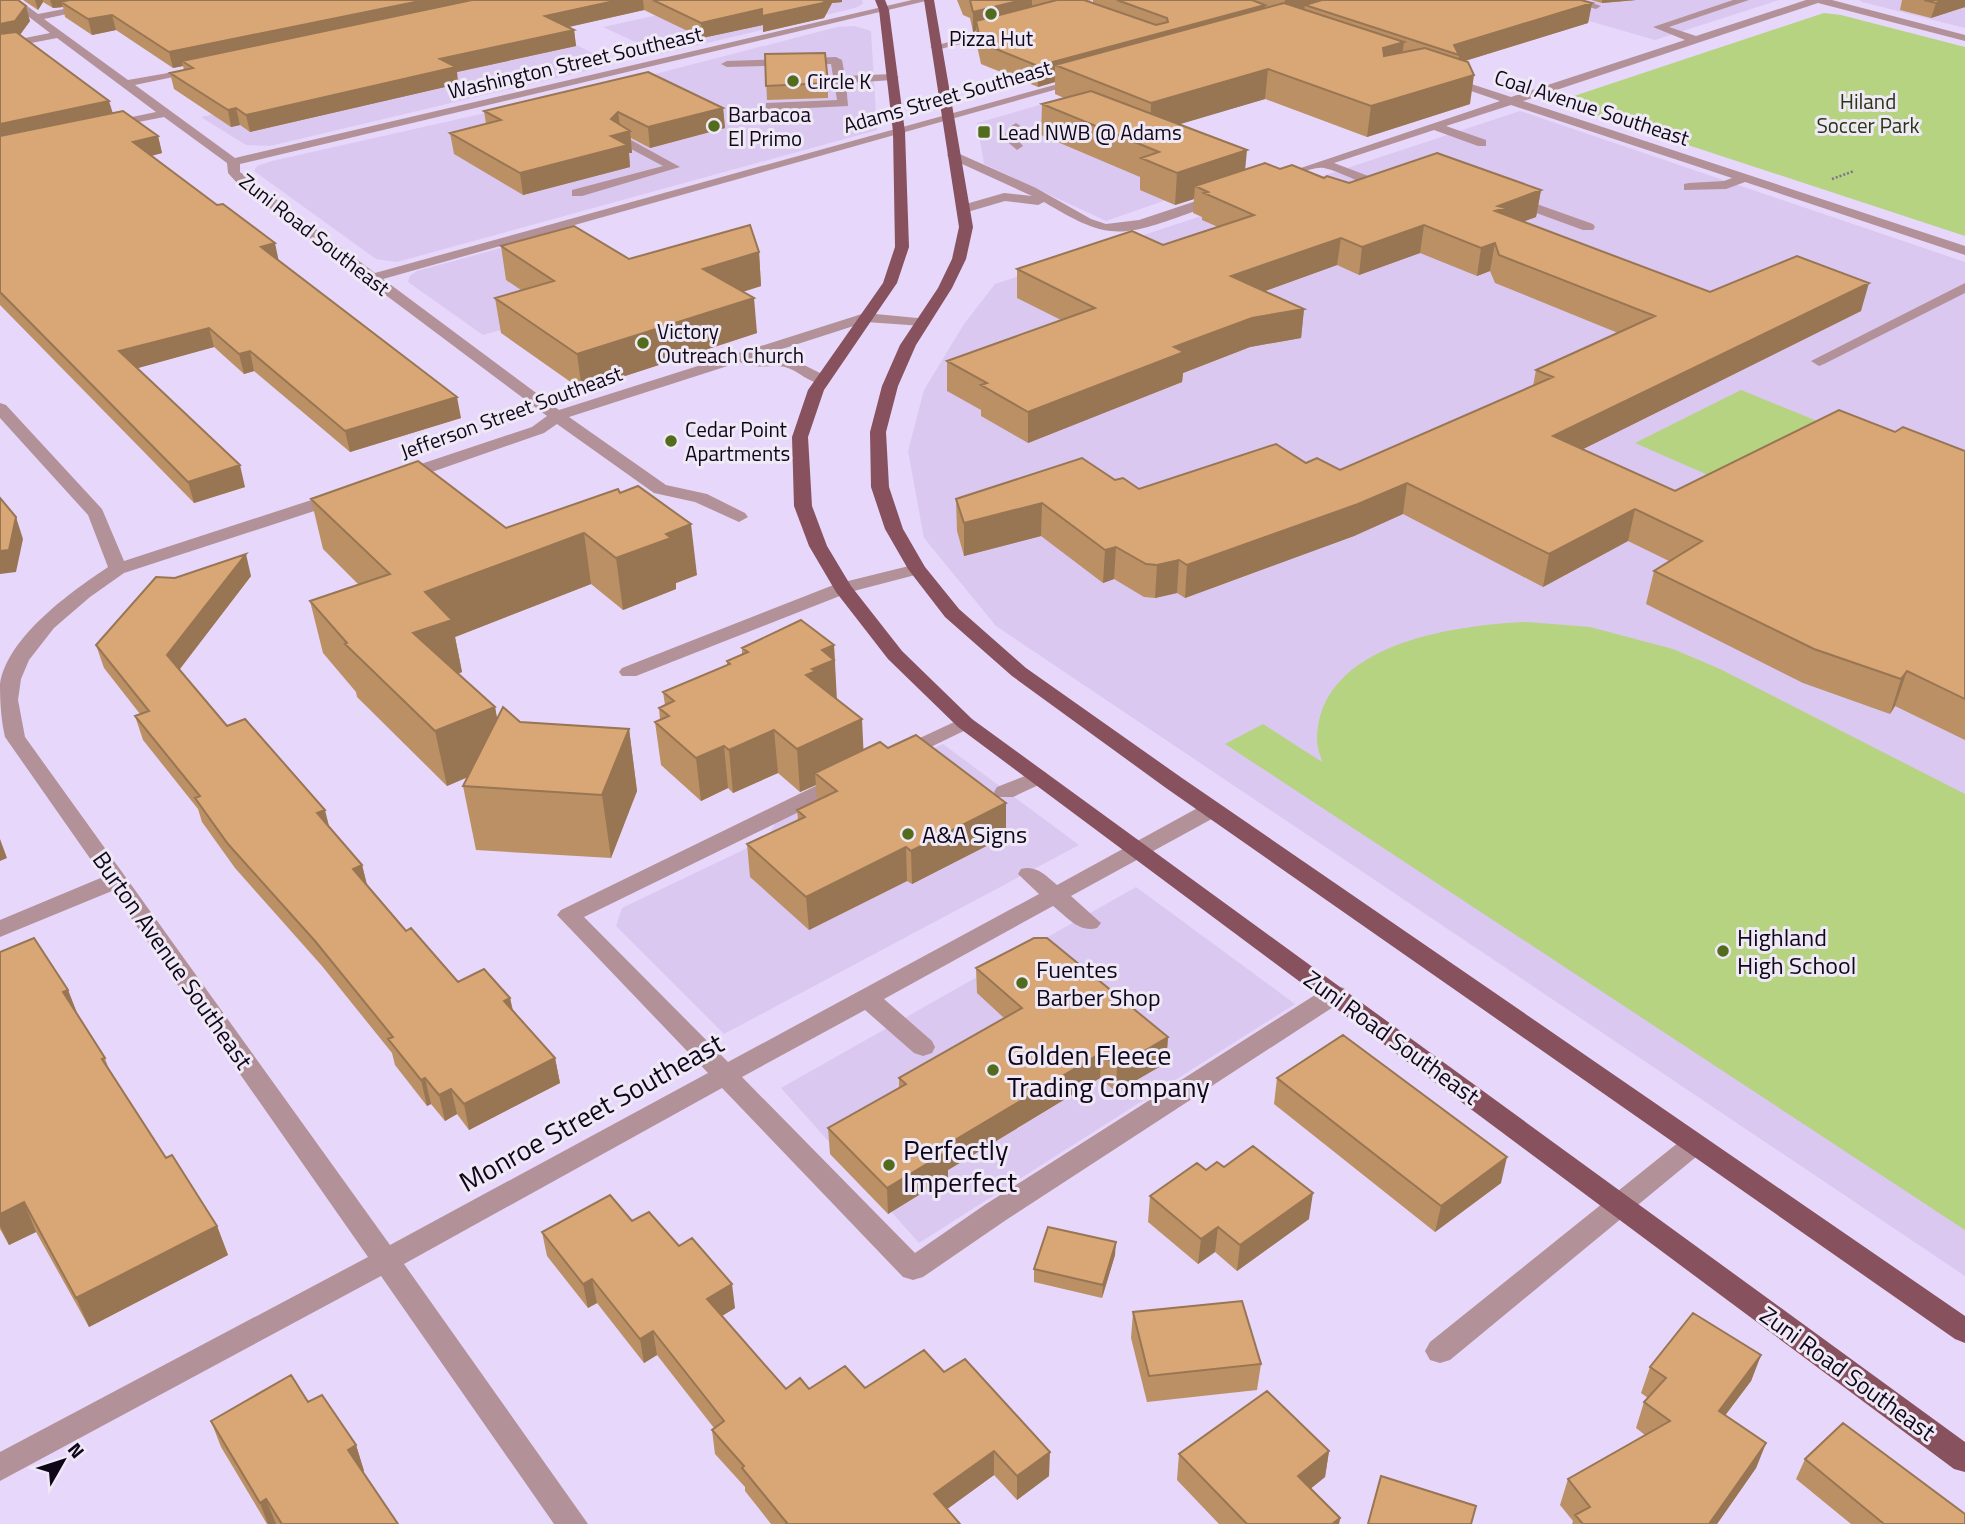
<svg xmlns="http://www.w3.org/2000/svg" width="1965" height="1524" font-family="'Titillium Web',sans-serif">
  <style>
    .built { fill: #dac8f1 }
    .green { fill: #b5d380 }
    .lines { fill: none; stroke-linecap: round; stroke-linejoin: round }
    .path { stroke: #7f718e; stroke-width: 2.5; stroke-dasharray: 2 2; stroke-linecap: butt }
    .minor { fill: #b29298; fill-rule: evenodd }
    .major { fill: #87515d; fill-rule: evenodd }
    .wall { fill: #bb9065 }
    .shaded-wall { fill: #987553 }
    .building { fill: #d9a776; stroke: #987553; stroke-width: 2 }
    .poi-dot { fill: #536b1d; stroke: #efe9f6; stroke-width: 2.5 }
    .labels { text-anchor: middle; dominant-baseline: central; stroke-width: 6; stroke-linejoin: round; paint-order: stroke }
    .far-poi-label { font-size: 21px; fill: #10061a; stroke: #efe9f6; text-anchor: start }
    .far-street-label { font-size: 21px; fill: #10061a; stroke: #efe9f6 }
    .far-park-label { font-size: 21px; fill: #2a3613; stroke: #efe9f6 }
    .poi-label { font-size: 24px; fill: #10061a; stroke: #efe9f6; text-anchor: start }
    .street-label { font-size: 24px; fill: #10061a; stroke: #efe9f6 }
    .near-poi-label { font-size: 28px; fill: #10061a; stroke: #efe9f6; text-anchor: start }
    .near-street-label { font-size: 28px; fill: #10061a; stroke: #efe9f6 }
  </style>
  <rect width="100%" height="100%" fill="#e7d7fb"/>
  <path class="built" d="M713,0H862L863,4L855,8L661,54L603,27L717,2Z
    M1516,0H1779L1655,40Z
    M1859,0H1965V28L1862,2Z
    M854,26L871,31L877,130L397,262L376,259L254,171L257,166L272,161L632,80L837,27Z
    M1281,35L1375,65L1136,138L1232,177L1106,221L984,164L977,123Z
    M560,37L615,64L270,146L246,145L201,117Z
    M1520,111L1965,262V1276L996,626L924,538L908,451L924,390L964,324L995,284Z
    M578,227L669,282L483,335L408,282L410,276L417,271Z
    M943,744L1079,845L724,1034L616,926L622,908L768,838L775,823Z
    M1136,887L1295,1004L919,1243L781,1088Z"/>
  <path class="green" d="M1824,13L1841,15L1965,47V236L1563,104L1565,99Z
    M1741,390L1822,423L1717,479L1635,443Z
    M1527,622L1590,627L1673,649L1720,669L1965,794V1230L1225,744L1263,724L1322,762C1321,756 1317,748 1317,741C1317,643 1455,625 1527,622Z"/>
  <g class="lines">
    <path class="path" d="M1832,179L1854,171"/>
    <path class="minor" d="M7,0H19L38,14L110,0H131L44,19L128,80L202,67V71L135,85L235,158L912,0H930L240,164V172L249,179L375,273L1076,79L1086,81L383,279L559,410L865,313L928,319L930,322L923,326L866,322L757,357L794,360L828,377L830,380L828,383C812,387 800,371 785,367C771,364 753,370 740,362L569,417L666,485L707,494L745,513L748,517L739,522L695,502L654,493L557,424L544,433L406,481H394L391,477L394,473L532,427L547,416L239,185L228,173L227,163L164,117L103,129V123L156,112L57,38L0,49V43L50,33Z
      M1564,0H1583L1601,6L1596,9Z
      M1733,0H1749L1669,27L1696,36L1806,0H1832L1965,35V41L1818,3L1523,101L1965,246V255L1745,182L1726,189L1684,190V184L1689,183L1724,181L1732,178L1511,105L1446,126L1486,140V146H1478L1434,130L1334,163L1371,177L1389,171L1395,175C1371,197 1350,173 1324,168C1311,166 1290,178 1277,182L1271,178L1500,101L1442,81V77H1450L1511,97L1685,40L1653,27Z
      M1002,28L1007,31L1006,33L936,50L930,47Z
      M836,57L842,60L845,76L893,74L899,77L893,80L846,83L848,106L770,110L766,109V103L837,100L831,64L727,67L721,64L727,61Z
      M1016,123L1022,127L1016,138L1023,146L1017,150L1004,139L1007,129Z
      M622,135L680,167L582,196H572V190L663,166L618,142L616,139Z
      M953,151L1036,188L1091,219L1106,224L1139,220L1220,193L1227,197C1217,205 1199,209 1187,214C1118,239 1106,239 1044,202L1038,205L1005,201L964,213L959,212V206L1004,193L1032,196L949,158L947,155Z
      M1511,195L1593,224L1595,227L1593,230H1583L1506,202V196Z
      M1965,283V293L1824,364L1819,366L1811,361Z
      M0,403L6,405L102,509L124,561L333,493L339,492L348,497L345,501L124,573L90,597L54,628L29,660L21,679L18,700L25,737L390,1245L708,1073L557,915L561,910L832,778H848L851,783L848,788L584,917L728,1062L1039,894L1018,874L1021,869C1036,865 1045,875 1057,885L1203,805H1219L1222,810L1219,815L1071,896L1101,923L1097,928C1079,933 1067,917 1053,906L884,999L932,1041L935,1047L932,1053L923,1056L914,1053L865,1010L742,1077L915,1253L986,1204L1326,988L1335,986L1344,988L1347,994L1344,1000L1006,1220L923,1277L913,1280L903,1277L722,1088L404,1264L588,1524H554L381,1276L0,1481V1452L368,1257L112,891L0,937V920L103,877L5,737C1,719 0,702 0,684C8,636 71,592 108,567L88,515L0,418Z
      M917,564L923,565L926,569L923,573L850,592L636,676H622L619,672L622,668L836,584Z
      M965,717L972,719L975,723L972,727L908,758H894L891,754L894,750Z
      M1038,771L1045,772L1049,777L1045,782L1013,797H997L994,792L997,787Z
      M1693,1135L1702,1138L1706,1145L1702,1152L1450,1360L1440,1363L1430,1360L1425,1351L1430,1342L1684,1138Z"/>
    <path class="major" d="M875,0H885L889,10L905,132L909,247L897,283L824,390L808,437L812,506L827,546L851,586L902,651L972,719L1965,1442V1472L1954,1469L958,727L888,659L836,592L809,546L794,506L792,437L808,390L883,283L895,247L893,132L879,10Z
      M924,0H934L973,227L966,259L952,288L916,345L898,386L886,432L889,487L903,529L925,567L959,609L1026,668L1182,778L1965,1316V1343L1955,1339L1166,788L1012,676L945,617L908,569L885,529L871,487L870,432L882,386L900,345L938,288L952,259L959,227Z"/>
  </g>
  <path class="wall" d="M0,0L30,21L20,35L113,113L158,136L162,153L152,156L279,261L461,418L350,452L254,371L244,374L214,347L136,368L245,487L194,503L0,305Z
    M23,0H842V2L832,3L824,18L763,32V25L702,38L644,10L567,27L574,30L576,46L457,72L458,84L250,132L240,125L231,127L174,89L170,73L184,70L183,66L173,68L116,30L92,35L65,17L63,7L53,8L43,2L38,10Z
    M957,0H1093L1086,1L1093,3V0H1581L1592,3L1588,23L1465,61L1470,104L1367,137L1265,99L1179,124L1245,169H1280L1349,183L1541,190L1536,217L1523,222L1710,292L1861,311L1583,449L1675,491L1895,432L1965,451V740L1895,706L1890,714L1803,683L1646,604L1654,571L1669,561L1628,541L1543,587L1403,514L1354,536L1185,598L1177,593L1155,598L1144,597L1114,579L1103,583L1041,536L964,556L957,531L956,499L1115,480L1139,489L1306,463L1340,470L1533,386L1536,370L1618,333L1495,283L1490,271L1477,276L1420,253L1359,275L1337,265L1265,291L1304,309L1301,338L1250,347L1183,373L1182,382L1028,443L981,416V410L947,391V361L1061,320L1017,298V269L1163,245L1218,227L1202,220V217L1193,213L1194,199L1175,205L1140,190V177L1041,135L1042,104L1064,98L1055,94V82L1038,87L981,64L976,41V31L973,32L970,18L963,15Z
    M1591,0H1636L1602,3Z
    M1902,0H1965V7L1931,18L1900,10Z
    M765,54L828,83V98L767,100Z
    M723,108L725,128L650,148L631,138L632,153H629L630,167L523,195L454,154L450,133L486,124L484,111Z
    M501,246L629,259L759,252L761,286L743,292L757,333L582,390L501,333L495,298L521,290L506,280Z
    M620,493L697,575L676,583V589L623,610L591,584L455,637L462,672L458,674L495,707L497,719L520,722L629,729L637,791L611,858L476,850L463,786L468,777L447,786L357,697L356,692L323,653L310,601L359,585L323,549L311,499L506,528Z
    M251,576L179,670L227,726L330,828L362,865L367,885L406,931L458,982L510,998L513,1010L555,1058L560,1083L469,1130L457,1114L445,1121L431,1104L427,1106L395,1065L392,1053L322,966L235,868L202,822L198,809L143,740L135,716L140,714L104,668L96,645L175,578Z
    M834,645L836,699L864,750L1006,836L912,884L907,881L809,930L750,877L747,844L798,820L797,810L817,800L816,785L800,792L778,773L733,793L728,788L701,801L661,765L655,722L660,720L659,708L665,705L663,692L727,665V661L742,655V648Z
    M0,952L68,990L77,1014L105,1058L109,1070L166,1158L217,1226L228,1255L89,1327L36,1232L9,1245L0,1229Z
    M976,968L1168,1037L1166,1063L1116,1092L1100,1078L948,1170V1177L888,1214L830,1154L828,1128L899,1088V1078L1004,1018L977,993Z
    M1277,1078L1501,1183L1435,1232L1274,1104Z
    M1206,1170L1309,1219L1237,1271L1215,1252L1198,1264L1148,1222L1150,1196Z
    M632,1221L679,1246L735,1308L722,1316L786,1389L865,1388L944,1372L1049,1476L1017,1500L994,1475L947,1509L960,1524H771L745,1491V1487L715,1454L712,1430L714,1428L657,1355L644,1363L597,1303L588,1308L547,1256L542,1232Z
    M1115,1255L1102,1298L1034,1282V1269Z
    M1133,1312L1261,1364L1257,1390L1147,1402L1131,1338Z
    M1761,1355L1751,1381L1725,1415L1766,1443L1756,1468L1717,1524H1572L1573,1521L1560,1505L1568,1479L1645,1435L1636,1428L1644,1402L1648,1398L1641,1393L1650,1367Z
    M308,1402L356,1445L364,1471L363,1472L398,1524H267L221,1447L211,1421Z
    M1329,1451L1325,1477L1310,1489L1340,1518L1339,1524H1219L1177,1480L1179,1454Z
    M1805,1459L1965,1524H1851L1796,1479Z"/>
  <path class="shaded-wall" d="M35,0H43V2L38,10Z
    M50,0H96L61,2L63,7L53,8Z
    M425,0H501L182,61L183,66L173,68L169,52Z
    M619,0H643L644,10L547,32L545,16Z
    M825,0H842V2L832,3L824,18L763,32V25L702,38L701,23L762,9Z
    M1022,0H1032V17L976,21V31L973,32V12Z
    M1285,0H1350L1305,5L1304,13L1283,18Z
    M1602,0H1636L1602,3Z
    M1944,0H1965V7L1931,18L1936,3Z
    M1592,3L1588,23L1458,63L1459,55L1454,45Z
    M1265,5L1263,25L1055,65V82L1038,87V66Z
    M26,6L30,21L19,36L0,41V24Z
    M112,15L116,30L92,35L88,19Z
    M574,30L576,46L457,72L458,84L250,132L246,115L440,59Z
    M1404,42L1400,71L1380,77L1383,48Z
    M1268,69L1265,99L1150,133L1151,103Z
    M1474,75L1470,104L1367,137L1371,106Z
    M109,101L114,117L0,142V124Z
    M236,108L240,125L231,127L228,110Z
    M723,108L725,128L650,148L648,127Z
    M618,112L621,133L630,131L632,153H629L630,167L523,195L520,173L611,119Z
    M158,136L162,153L137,159L133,142Z
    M1247,150L1244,182L1208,192L1195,186L1194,199L1175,205L1177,173Z
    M1541,190L1536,217L1503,229L1495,211L1498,206Z
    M1424,225L1420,253L1359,275L1362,247Z
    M1341,238L1337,265L1229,304L1231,276Z
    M275,243L279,262L261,247Z
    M1495,243L1490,271L1477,276L1481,248Z
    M759,252L761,286L706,303L703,269Z
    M1869,283L1861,311L1547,467L1553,436Z
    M754,298L757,333L582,390L577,354Z
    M1304,309L1301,338L1250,347L1183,373L1182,382L1028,443V412L1174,347L1252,318Z
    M209,328L214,347L124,372L119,351Z
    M250,351L254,371L244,374L239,354Z
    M457,397L461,418L350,452L345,431Z
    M240,465L245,487L194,503L188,482Z
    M1407,483L1403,514L1354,536L1185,598L1187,565Z
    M1042,503L1041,536L964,556V523Z
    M1635,509L1628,541L1543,587L1549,554Z
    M16,517L23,539L16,572L0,574V551Z
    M691,524L697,575L676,583V589L623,610L616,558L666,534Z
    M584,533L591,584L455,637L462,672L424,686L413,633L425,592Z
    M1116,547L1114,579L1103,583L1105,550Z
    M246,554L251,576L173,678L167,655Z
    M1179,560L1177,593L1155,598L1157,565Z
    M834,645L837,701L806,675L812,669L822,650Z
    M1907,671L1895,706L1890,714L1901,679Z
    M495,707L505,761L447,786L435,731Z
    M862,719L864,761L815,773L816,785L800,792L797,749Z
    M629,729L637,791L611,858L602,795Z
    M774,730L778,773L733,793L729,750Z
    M724,746L728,788L701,801L696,758Z
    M1006,803V836L912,884L911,851Z
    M325,810L331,834L317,813Z
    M0,839L7,858L0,861Z
    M906,847L907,881L809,930L806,897Z
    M362,865L368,889L353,869Z
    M68,990L79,1018L63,992Z
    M510,998L515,1023L504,1001Z
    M1168,1037L1166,1063L1116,1092L1117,1067Z
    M1101,1053L1100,1078L948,1170V1177L888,1214L887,1188L943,1147Z
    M555,1058L560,1083L469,1130L464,1104Z
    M425,1078L431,1104L427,1106L421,1080Z
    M451,1089L457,1114L445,1121L439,1095Z
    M1507,1157L1501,1183L1435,1232L1441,1206Z
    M1313,1193L1309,1219L1237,1271L1240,1245Z
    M24,1202L36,1232L9,1245L0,1226V1214Z
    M217,1226L228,1255L89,1327L76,1298Z
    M1218,1227L1215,1252L1198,1264L1201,1239Z
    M1116,1242L1115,1255L1102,1298L1103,1285Z
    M592,1279L597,1303L588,1308L583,1284Z
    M732,1284L735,1308L710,1323L707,1299Z
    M653,1331L657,1355L644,1363L640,1339Z
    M1761,1355L1751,1381L1709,1437L1719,1411Z
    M1766,1443L1756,1468L1717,1524H1709Z
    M356,1445L364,1471L357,1475L348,1450Z
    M994,1451V1475L935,1518L934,1494Z
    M1329,1451L1325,1477L1294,1502L1298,1476Z
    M1050,1452L1049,1476L1017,1500V1476Z
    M266,1499L276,1524H268L260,1503Z
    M1340,1518L1339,1524H1332Z"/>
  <path class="building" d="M0,0H18L26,6L15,21L0,24Z
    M69,0H425L169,52L112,15L88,19L61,2Z
    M472,0H619L545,16L574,30L440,59L456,67L246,115L236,108L228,110L170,73L193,68L182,61Z
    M653,0H825L823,3L762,16V9L701,23Z
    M970,0H1022L973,12Z
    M1057,0H1084L1156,25L1168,22L1167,18L1117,0H1252L1265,5L1038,66L981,43L976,21Z
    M1322,0H1581L1592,3L1454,45L1459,55L1305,5Z
    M1924,0H1944L1936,3Z
    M1284,3L1404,42L1383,48L1384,56L1425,48L1468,62L1474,75L1371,106L1268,69L1151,103L1055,65Z
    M16,32L109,101L0,124V34Z
    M825,53L828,83L766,86L765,54Z
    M648,72L723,108L648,127L618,112L611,119L630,131L611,136L628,145L520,173L450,133L501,120L484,111Z
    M1091,91L1247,150L1177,173L1141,158L1159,152L1042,104Z
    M123,111L158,136L133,142L217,205L223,204L275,243L261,247L457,397L345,431L250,351L239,354L209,328L119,351L240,465L188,482L0,292V136Z
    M1437,153L1541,190L1498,206L1506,208L1495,211L1710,292L1797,256L1869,283L1553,436L1675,491L1839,410L1895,432L1903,427L1965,451V699L1907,671L1901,679L1814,649L1654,571L1702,541L1635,509L1549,554L1407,483L1358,504L1187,565L1179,560L1157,565L1146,564L1116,547L1105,550L1042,503L964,523L956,499L1082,458L1115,480L1123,478L1139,489L1276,444L1306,463L1317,458L1340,470L1553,377L1536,370L1655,316L1499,255L1495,243L1481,248L1424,225L1362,247L1341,238L1231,276L1304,309L1252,318L1174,347L1184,352L1028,412L981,385L987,383L947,361L1095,308L1017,269L1132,231L1163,245L1254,215L1204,193L1208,192L1195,186L1265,163L1280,169L1292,165L1324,178L1327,176L1349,183Z
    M750,225L759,252L703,269L754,298L577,354L495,298L554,281L501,246L574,226L629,259Z
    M418,461L506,528L618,489L620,493L638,486L691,524L666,534L671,538L616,558L584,533L425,592L452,620L413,633L495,707L435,731L345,644L347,643L310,601L390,574L311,499Z
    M0,498L16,517L9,550L0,551Z
    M246,554L167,655L227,726L245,719L325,810L317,813L362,865L353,869L406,931L411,928L458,982L484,969L510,998L504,1001L555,1058L464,1104L451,1089L439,1095L425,1078L421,1080L388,1039L393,1037L315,941L228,844L195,798L200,796L135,716L149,711L96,645L156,577L175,578Z
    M801,620L834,645L822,650L834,660L812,669L816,671L806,675L862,719L797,749L774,730L729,750L724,746L696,758L655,722L669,716L659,708L674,701L663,692L730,664L727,661L748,652L742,648Z
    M503,707L520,722L629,729L602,795L463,786Z
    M916,735L1006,803L911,851L906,847L806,897L747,844L805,817L797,810L837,791L815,773L880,742L888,748Z
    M34,938L68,990L63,992L105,1058L102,1059L166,1158L172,1155L217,1226L76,1298L24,1202L0,1214V952Z
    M1034,938H1047L1168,1037L1117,1067L1101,1053L943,1147L948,1151L887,1188L828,1128L906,1084L899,1078L1022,1008L976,968Z
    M1343,1035L1507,1157L1441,1206L1277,1078Z
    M1253,1146L1313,1193L1240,1245L1218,1227L1201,1239L1150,1196L1197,1163L1206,1170L1217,1162L1224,1167Z
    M610,1195L632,1221L649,1212L679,1246L692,1238L732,1284L707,1299L786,1389L800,1378L809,1389L845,1366L865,1388L924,1350L944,1372L965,1359L1050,1452L1017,1476L994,1451L934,1494L960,1524H785L787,1523L742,1468L744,1466L712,1430L724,1421L653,1331L640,1339L592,1279L583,1284L542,1232Z
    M1048,1227L1116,1242L1103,1285L1034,1269Z
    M1242,1301L1261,1364L1149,1376L1133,1312Z
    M1693,1313L1761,1355L1719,1411L1766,1443L1709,1524H1583L1575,1515L1590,1507L1568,1479L1670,1421L1644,1402L1666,1378L1650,1367Z
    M291,1375L308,1402L322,1395L356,1445L348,1450L398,1524H282L266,1499L260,1503L211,1421Z
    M1267,1391L1329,1451L1298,1476L1340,1518L1332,1524H1247L1179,1454Z
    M1843,1423L1965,1514V1524H1884L1805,1459Z
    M1381,1476L1476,1506L1471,1524H1368Z"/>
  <g class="poi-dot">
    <circle cx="991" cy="14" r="7"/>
    <circle cx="793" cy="81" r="7"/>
    <circle cx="714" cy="126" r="7"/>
    <rect x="977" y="125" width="14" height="14" rx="3.5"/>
    <circle cx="643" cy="343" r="7"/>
    <circle cx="671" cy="441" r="7"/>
    <circle cx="908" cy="834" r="7"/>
    <circle cx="1723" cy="951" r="7"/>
    <circle cx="1022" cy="983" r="7"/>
    <circle cx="993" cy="1070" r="7"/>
    <circle cx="889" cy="1165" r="7"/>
  </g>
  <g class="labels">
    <g class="far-poi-label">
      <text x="991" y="38" text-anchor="middle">Pizza Hut</text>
      <text x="807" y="81">Circle K</text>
      <text x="728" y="114">Barbacoa<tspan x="728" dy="24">El Primo</tspan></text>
      <text x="998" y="132">Lead NWB @ Adams</text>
      <text x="657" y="331">Victory<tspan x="657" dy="24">Outreach Church</tspan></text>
      <text x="685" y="429">Cedar Point<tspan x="685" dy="24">Apartments</tspan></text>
    </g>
    <g class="far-street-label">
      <text transform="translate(575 62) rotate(-13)">Washington Street Southeast</text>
      <text transform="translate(947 96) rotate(-16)">Adams Street Southeast</text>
      <text transform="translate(1592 107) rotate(18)">Coal Avenue Southeast</text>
      <text transform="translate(315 234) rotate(38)">Zuni Road Southeast</text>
      <text transform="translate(511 412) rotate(-20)">Jefferson Street Southeast</text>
    </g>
    <g class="far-park-label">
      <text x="1868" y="101">Hiland<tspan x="1868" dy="24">Soccer Park</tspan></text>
    </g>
    <g class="poi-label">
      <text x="922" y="834">A&amp;A Signs</text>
      <text x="1737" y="937">Highland<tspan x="1737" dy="28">High School</tspan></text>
      <text x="1036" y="969">Fuentes<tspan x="1036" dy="28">Barber Shop</tspan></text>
    </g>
    <g class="street-label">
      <text transform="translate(173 960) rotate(55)">Burton Avenue Southeast</text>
      <text transform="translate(1392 1037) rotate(36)">Zuni Road Southeast</text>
      <text transform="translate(1848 1373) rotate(36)">Zuni Road Southeast</text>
    </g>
    <g class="near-poi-label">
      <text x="1007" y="1054">Golden Fleece<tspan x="1007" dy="32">Trading Company</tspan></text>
      <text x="903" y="1149">Perfectly<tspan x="903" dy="32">Imperfect</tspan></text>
    </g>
    <g class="near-street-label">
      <text transform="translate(591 1112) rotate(-29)">Monroe Street Southeast</text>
    </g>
  </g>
  <g transform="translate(63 1461) rotate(51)" stroke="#efe9f6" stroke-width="5" paint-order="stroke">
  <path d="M0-5L12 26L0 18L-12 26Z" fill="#10061a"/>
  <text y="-10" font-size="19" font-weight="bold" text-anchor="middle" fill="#10061a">N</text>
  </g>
</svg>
